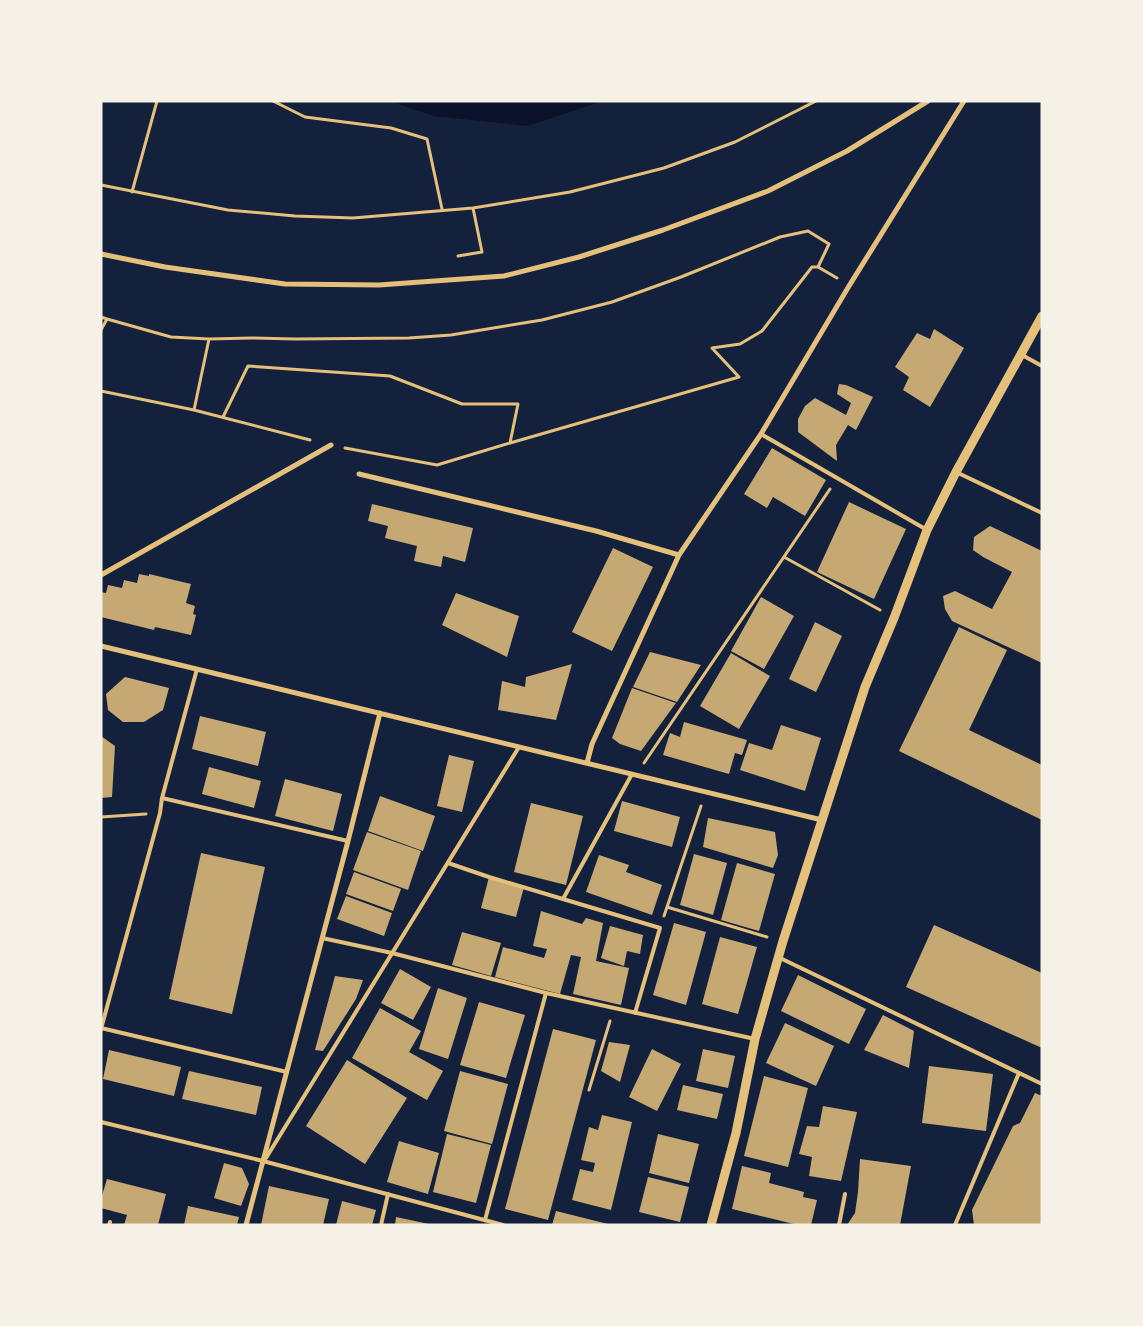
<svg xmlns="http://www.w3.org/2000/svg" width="1143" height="1326" font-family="Spectral,serif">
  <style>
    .water { fill: #0b132b }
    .building { fill: #c6a872 }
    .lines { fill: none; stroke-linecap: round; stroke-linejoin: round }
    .path { stroke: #e5c07b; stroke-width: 3 }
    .service { stroke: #e5c07b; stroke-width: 4 }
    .minor { stroke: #e5c07b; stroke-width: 5 }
    .tertiary { stroke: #e5c07b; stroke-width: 9 }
  </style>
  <rect width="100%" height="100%" fill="#14213d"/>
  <path class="water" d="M391,101H603L528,126L433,116Z"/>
  <path class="building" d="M934,329L964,348L930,407L903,390L909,377L895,367L917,333L930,339Z
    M839,384L846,385L873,397L856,430L848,425L836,445L837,461L798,432V419L805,406L815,398L846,415L851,403L837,394Z
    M772,448L826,480L805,516L773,497L767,508L744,494Z
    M849,502L906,529L874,599L817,572Z
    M372,504L473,528L465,562L443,556L441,567L414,561L417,546L385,538L388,526L368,521Z
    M990,526L1042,551V663L952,621L945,609L943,596L955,591L992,609L1012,572L983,557L973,550L974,537Z
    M613,548L653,567L612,651L572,632Z
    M139,574L149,576V574L191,584L186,603L195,606L193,614L196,615L191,635L155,627L154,630L101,617V592L106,593L108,585L122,588L124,580L137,583Z
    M456,593L519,616L507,657L442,625Z
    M761,597L794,616L764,669L731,651Z
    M815,622L842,636L816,692L789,679Z
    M959,627L1007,650L969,730L1042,765V820L899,751Z
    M650,652L701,665L677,702L633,687Z
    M731,653L770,676L739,729L700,706Z
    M572,664L556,720L498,710L502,681L525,687L526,677Z
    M125,677L169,688L163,710L144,722H123L108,710L106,694Z
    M632,688L676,703L641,751L620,744L612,738Z
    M200,716L266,732L258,766L192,749Z
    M684,722L747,740L742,755L735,753L729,774L663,755L670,733L680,737Z
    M781,725L821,738L805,791L740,770L749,743L772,750Z
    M101,736L115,746L112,797L101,798Z
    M449,755L474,761L462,812L437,806Z
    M209,767L261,781L254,808L202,794Z
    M285,779L342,794L333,831L275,816Z
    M380,796L435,816L423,851L368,831Z
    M622,801L680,817L672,847L614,831Z
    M531,803L583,816L566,885L514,872Z
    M708,818L775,832L778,855L773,868L703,847Z
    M367,832L421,851L408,890L353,870Z
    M201,853L265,867L232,1014L169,999Z
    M694,854L727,863L713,915L680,905Z
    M599,855L629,865L626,872L662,885L652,915L586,892Z
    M737,863L775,874L759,931L721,920Z
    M354,872L401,889L393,911L346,894Z
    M489,877L524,887L516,917L481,908Z
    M346,896L392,913L384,936L337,919Z
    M541,911L582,924L586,918L603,923L596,961L629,968L621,1005L573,994L581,957L571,955L560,994L495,977L503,947L544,958L547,949L533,946Z
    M674,923L706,932L686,1005L653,995Z
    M934,925L1042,973V1048L906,987Z
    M610,926L643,935L640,954L627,951L624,966L601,958Z
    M462,932L501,943L491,976L452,965Z
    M720,937L757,947L738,1014L702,1004Z
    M400,969L431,987L413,1020L381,1003Z
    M798,975L866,1009L849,1044L781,1011Z
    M335,976L363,980L356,999L323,1051L315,1050Z
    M438,988L467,998L448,1059L419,1049Z
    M479,1002L525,1015L506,1078L460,1065Z
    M380,1008L421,1031L409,1052L443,1071L427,1100L352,1058Z
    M883,1015L914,1031L909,1068L864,1050Z
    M785,1023L834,1046L816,1086L766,1063Z
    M553,1029L596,1040L548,1220L505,1209Z
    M609,1042L630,1045L620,1082L601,1071Z
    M652,1049L681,1064L657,1111L629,1097Z
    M703,1049L735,1056L728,1088L696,1081Z
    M109,1050L181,1067L174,1096L103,1079Z
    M347,1060L407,1098L365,1164L306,1126Z
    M929,1066L993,1074L986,1131L922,1123Z
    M189,1071L262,1087L256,1115L182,1099Z
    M460,1071L508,1084L492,1144L444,1131Z
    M764,1076L808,1088L788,1167L744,1156Z
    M683,1085L723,1094L717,1119L677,1110Z
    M1035,1093L1042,1096V1225H974L972,1210L1013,1126L1020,1123Z
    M823,1106L857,1112L841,1181L809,1176L812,1157L799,1154L807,1126L819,1127Z
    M602,1115L632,1122L611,1210L572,1200L580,1169L593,1172L595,1163L581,1160L589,1127L598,1130Z
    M447,1134L491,1145L476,1203L433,1192Z
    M658,1134L699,1144L689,1183L649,1173Z
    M399,1141L439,1153L428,1194L387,1182Z
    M860,1159L911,1166L900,1225H847L855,1213L858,1192Z
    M224,1163L242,1168L249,1184L241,1206L214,1198Z
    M742,1166L771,1173L769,1183L804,1192L803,1197L817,1200L811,1225H798L732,1209Z
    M648,1177L689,1187L680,1222L639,1212Z
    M107,1179L166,1194L158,1225H124L127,1215L101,1208V1199Z
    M269,1186L329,1199L323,1225H261Z
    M342,1201L376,1210L372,1225H336Z
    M188,1206L239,1217L237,1225H184Z
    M556,1211L608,1224V1225H552Z
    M396,1217L429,1224L428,1225H395Z"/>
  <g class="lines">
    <path class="path" d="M273,101L305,117L391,128L427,139L442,209
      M101,185L228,210L295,216L353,218L473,208L570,192L664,168L735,142L816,101
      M132,192L157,101
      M458,256L482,252L473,208
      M101,317L107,319
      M101,330L107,319L171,337L209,339L251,338L295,339L409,338L451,335L542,320L612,302L681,277L780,237L808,231L829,244L818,267L837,278
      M101,391L194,410L310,440
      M194,410L209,339
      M223,417L248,366L390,376L462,404H518L510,443L739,377L712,348L740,344L762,331L812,267H818
      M345,448L437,465L510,443
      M784,557L880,610
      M644,763L830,489
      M101,817L146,814
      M667,907L767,937
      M664,916L701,806
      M589,1090L610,1021"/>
    <path class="service" d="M1022,355L1042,366
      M761,434L927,530
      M956,472L1042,513
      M162,798L348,841
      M448,863L489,877L660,928L635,1013
      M563,899L632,774
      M322,938L392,953L546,993L755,1039
      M778,957L1042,1084
      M101,1028L287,1072
      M101,1029L160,813L162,798L197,669
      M101,1122L263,1161L503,1225
      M266,1158L519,747
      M485,1220L546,993
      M109,1225L110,1222
      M381,1225L388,1194
      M839,1225L845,1194
      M955,1225L1019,1073"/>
    <path class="minor" d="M101,254L165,267L285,284L379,285L504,276L579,257L663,230L768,191L847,151L928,101
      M359,474L596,531L679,555
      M101,575L331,445
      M101,646L822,820
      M587,763L592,744L679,555L761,434L849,286L964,101
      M246,1225L348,841L380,713"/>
    <path class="tertiary" d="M711,1225L736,1133L755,1039L783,941L865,687L894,618L927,530L956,472L1042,316"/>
  </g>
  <rect width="1143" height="1326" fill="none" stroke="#f6f1e7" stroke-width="205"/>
</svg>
